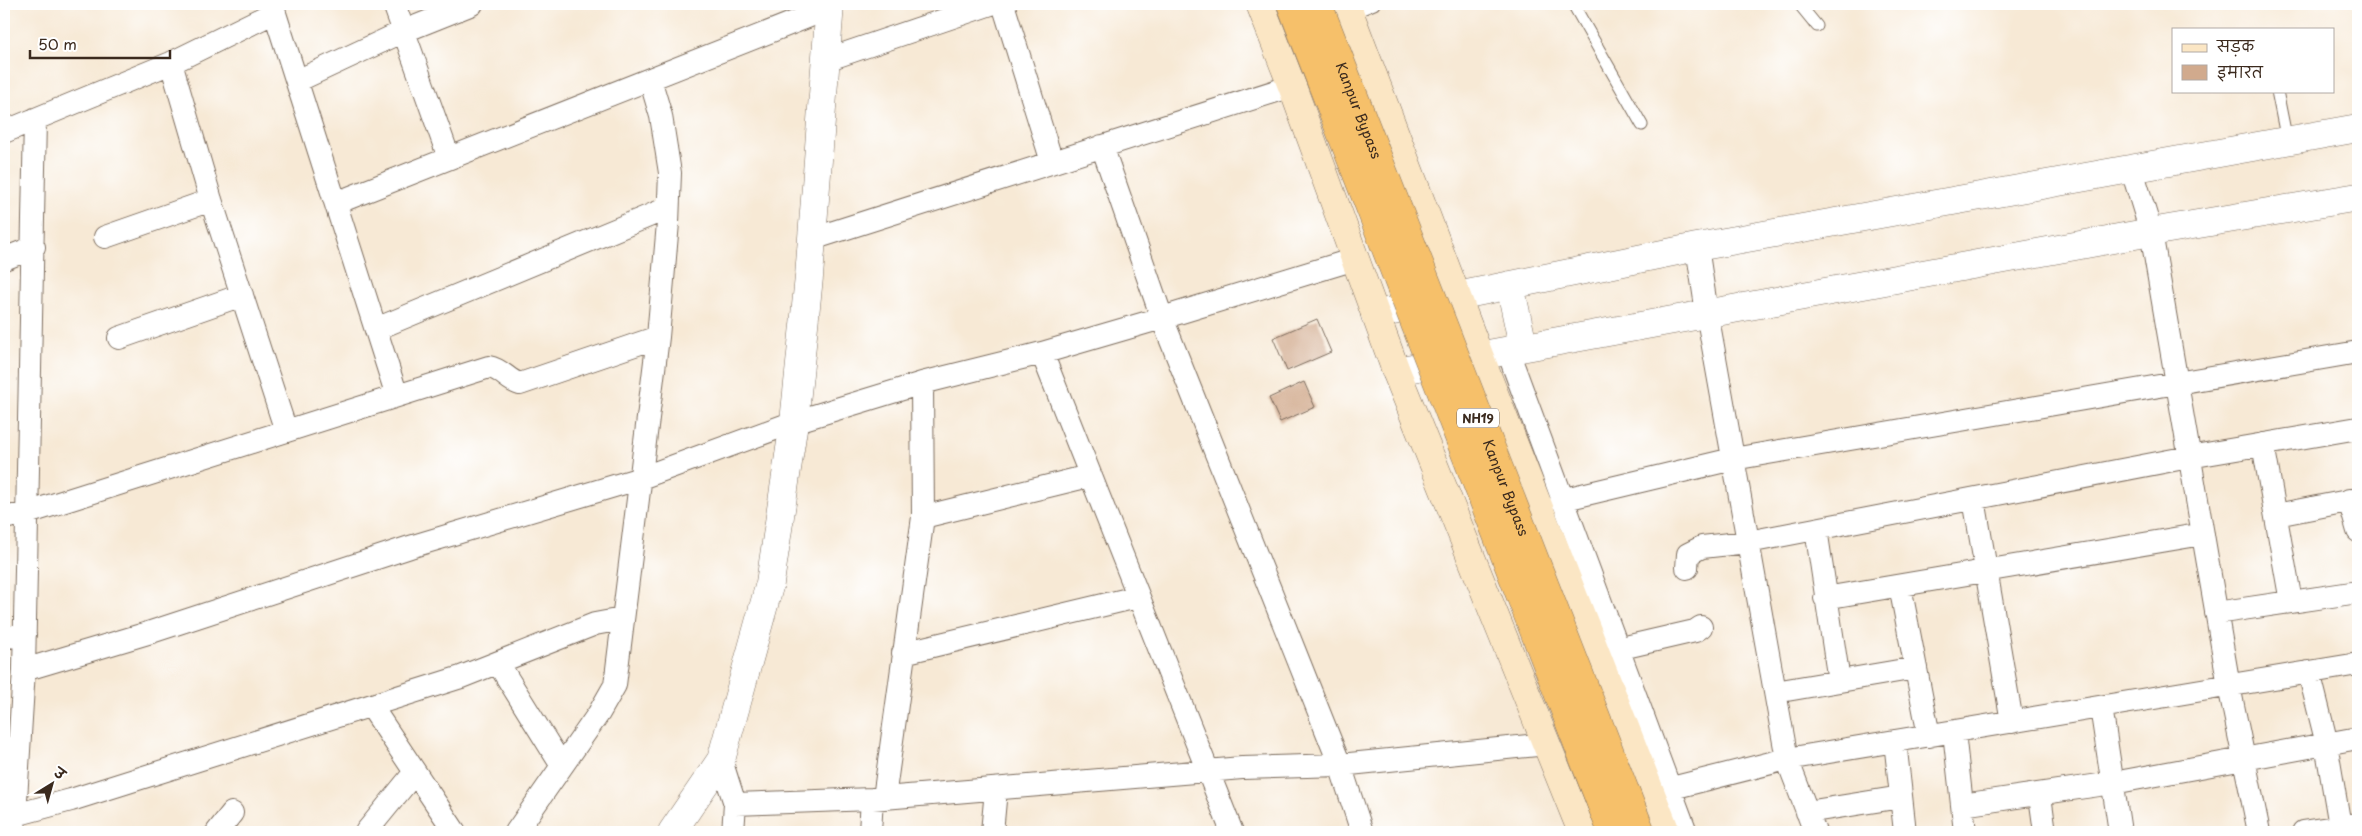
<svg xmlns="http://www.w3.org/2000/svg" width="2362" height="836" font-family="'Playpen Sans','Playpen Sans Deva',sans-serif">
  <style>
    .building { fill: #d1aa8d }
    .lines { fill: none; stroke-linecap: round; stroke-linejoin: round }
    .service-casing { stroke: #7d6d5e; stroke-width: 13 }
    .minor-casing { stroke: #7d6d5e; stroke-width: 24 }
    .tertiary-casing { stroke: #7d6d5e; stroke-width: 29 }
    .secondary-casing { stroke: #7d6d5e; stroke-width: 29 }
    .service { stroke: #fff; stroke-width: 11 }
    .minor { stroke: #fff; stroke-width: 22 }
    .tertiary { stroke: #fff; stroke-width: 28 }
    .secondary { stroke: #fbe6c4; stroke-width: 28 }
    .trunk-bridge-casing { stroke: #7d6d5e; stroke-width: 29; stroke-linecap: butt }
    .trunk-bridge { stroke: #f6c06b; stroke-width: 28 }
    .labels { text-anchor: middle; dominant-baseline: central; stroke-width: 4; stroke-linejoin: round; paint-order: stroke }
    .shield { fill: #fff; stroke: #766a62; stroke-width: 1 }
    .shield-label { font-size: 12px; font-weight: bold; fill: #3b2a1e }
    .street-label { font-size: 14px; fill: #3b2a1e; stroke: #fff }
  </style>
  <rect width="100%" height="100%" fill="#fff"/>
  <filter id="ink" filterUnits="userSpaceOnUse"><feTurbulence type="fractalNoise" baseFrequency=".02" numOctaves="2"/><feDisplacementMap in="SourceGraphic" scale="10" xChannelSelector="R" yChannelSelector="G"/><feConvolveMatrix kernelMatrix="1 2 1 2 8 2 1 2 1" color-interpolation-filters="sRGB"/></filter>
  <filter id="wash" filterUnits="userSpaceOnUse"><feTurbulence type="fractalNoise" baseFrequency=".0096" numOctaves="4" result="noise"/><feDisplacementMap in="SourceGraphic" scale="20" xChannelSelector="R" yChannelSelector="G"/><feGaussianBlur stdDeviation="1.12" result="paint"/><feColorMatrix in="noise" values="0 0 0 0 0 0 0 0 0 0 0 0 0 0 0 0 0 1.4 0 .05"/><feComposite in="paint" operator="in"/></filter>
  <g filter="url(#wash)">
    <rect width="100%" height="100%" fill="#f7e9d5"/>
    <g id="blocks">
      <path class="building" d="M1317,319L1331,352L1287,371L1273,338Z
        M1304,382L1315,407L1280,422L1269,398Z"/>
    </g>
  </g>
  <g filter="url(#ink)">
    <use href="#blocks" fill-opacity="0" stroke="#7d6d5e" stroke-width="1"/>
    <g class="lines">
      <g class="service-casing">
        <path id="service" d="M1573,4L1642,125
          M1799,4L1817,26
          M1350,14L1374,4
          M2277,91L2287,141"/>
      </g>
      <g class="minor-casing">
        <path id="minor" d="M272,4L397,396
          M394,4L449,158
          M1003,4L1052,162
          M826,60L991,4
          M171,63L211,200L286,431
          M297,81L402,32L472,4
          M4,132L171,63L275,12
          M1102,146L1162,318L1340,765L1362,832
          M2132,170L2151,232L2229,686L2259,832
          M336,203L830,8
          M105,237L211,200
          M812,239L1292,86
          M1697,247L1707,313L1787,759L1815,832
          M4,259L34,247
          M376,329L668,208
          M119,338L242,295
          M1507,349L1686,832
          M1042,353L1232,832
          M2263,444L2291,602
          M1974,499L2012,722
          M1561,500L1733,459L2358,352
          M2349,500L2358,531
          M2276,515L2358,499
          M923,517L1089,476
          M4,518L27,513L489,367C502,369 508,381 520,384L658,337
          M1816,529L1839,681
          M1687,568L1688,554L1702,547L1748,542L2189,457L2358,428
          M1900,586L1929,736
          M1825,598L2203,534
          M2216,613L2358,592
          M4,637L25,635
          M1617,649L1695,631L1701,627
          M903,653L1137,597
          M498,663L562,766
          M24,670L148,633L410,547L641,478L794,422L922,383L1042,353L1162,318L1355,259
          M2309,672L2324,732L2340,826
          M1775,692L1916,668
          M371,706L455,832
          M2101,707L2120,832
          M1954,732L1965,832
          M1895,741L1905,832
          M721,760L735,804L733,832
          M1668,789L1787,759L2358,664
          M2040,796L2045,832
          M884,798L923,517L922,383
          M735,804L872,799L1242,768L1340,765L1547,744
          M1962,805L2113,783L2358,738
          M1807,812L1901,797
          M15,815L71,800L461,677L595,624L622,619
          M14,832L24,670L35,119
          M217,832L232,813
          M366,832L415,772
          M516,832L599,713L615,685L658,337L668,223L670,173L661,116L650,79
          M870,832L872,799
          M992,832L996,790
          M2303,832L2358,824"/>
      </g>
      <g class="tertiary-casing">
        <path id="tertiary" d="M1510,285L1523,346
          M1375,315L1457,296L1697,247L2358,128
          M1396,371L2151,232L2358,197
          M672,832L721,760L770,583L794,422L809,277L830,4"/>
      </g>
      <g class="secondary-casing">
        <path id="secondary" d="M1260,4L1292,86L1396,371L1582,832
          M1346,4L1479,355L1666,832"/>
      </g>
      <use href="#service" class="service"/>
      <use href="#minor" class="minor"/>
      <use href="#tertiary" class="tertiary"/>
      <use href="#secondary" class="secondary"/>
      <g class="trunk-bridge-casing">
        <g id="trunk-bridge">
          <path d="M1291,4L1612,832"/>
          <path id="s1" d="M1318,4L1641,832"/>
        </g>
      </g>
      <use href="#trunk-bridge" class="trunk-bridge"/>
    </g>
  </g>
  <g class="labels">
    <rect class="shield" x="1457" y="408.5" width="42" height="19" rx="4"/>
    <g class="shield-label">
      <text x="1478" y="418">NH19</text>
    </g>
    <g class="street-label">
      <text stroke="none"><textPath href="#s1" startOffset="114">Kanpur Bypass</textPath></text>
      <text stroke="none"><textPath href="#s1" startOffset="519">Kanpur Bypass</textPath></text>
    </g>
  </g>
  <rect width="2362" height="836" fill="none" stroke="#fff" stroke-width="20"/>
  <rect x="2172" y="28" width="162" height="65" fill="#ffffff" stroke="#b1aaa5"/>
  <rect x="2182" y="44" width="25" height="8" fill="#fbe6c4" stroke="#b1aaa5"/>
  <text x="2217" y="52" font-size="15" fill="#3b2a1e">सड़क</text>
  <rect x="2182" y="65" width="25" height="15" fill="#d1aa8d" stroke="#b1aaa5"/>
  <text x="2217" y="78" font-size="15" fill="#3b2a1e">इमारत</text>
  <g transform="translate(52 784) rotate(37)" stroke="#ffffff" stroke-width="4" paint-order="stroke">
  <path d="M0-4L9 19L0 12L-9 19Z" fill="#3b2a1e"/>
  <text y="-8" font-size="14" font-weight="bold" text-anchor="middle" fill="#3b2a1e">उ</text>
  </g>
  <path d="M30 50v8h140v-8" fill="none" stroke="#3b2a1e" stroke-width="2.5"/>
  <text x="38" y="50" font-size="15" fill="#3b2a1e" stroke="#ffffff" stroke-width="4" paint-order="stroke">50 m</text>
</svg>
